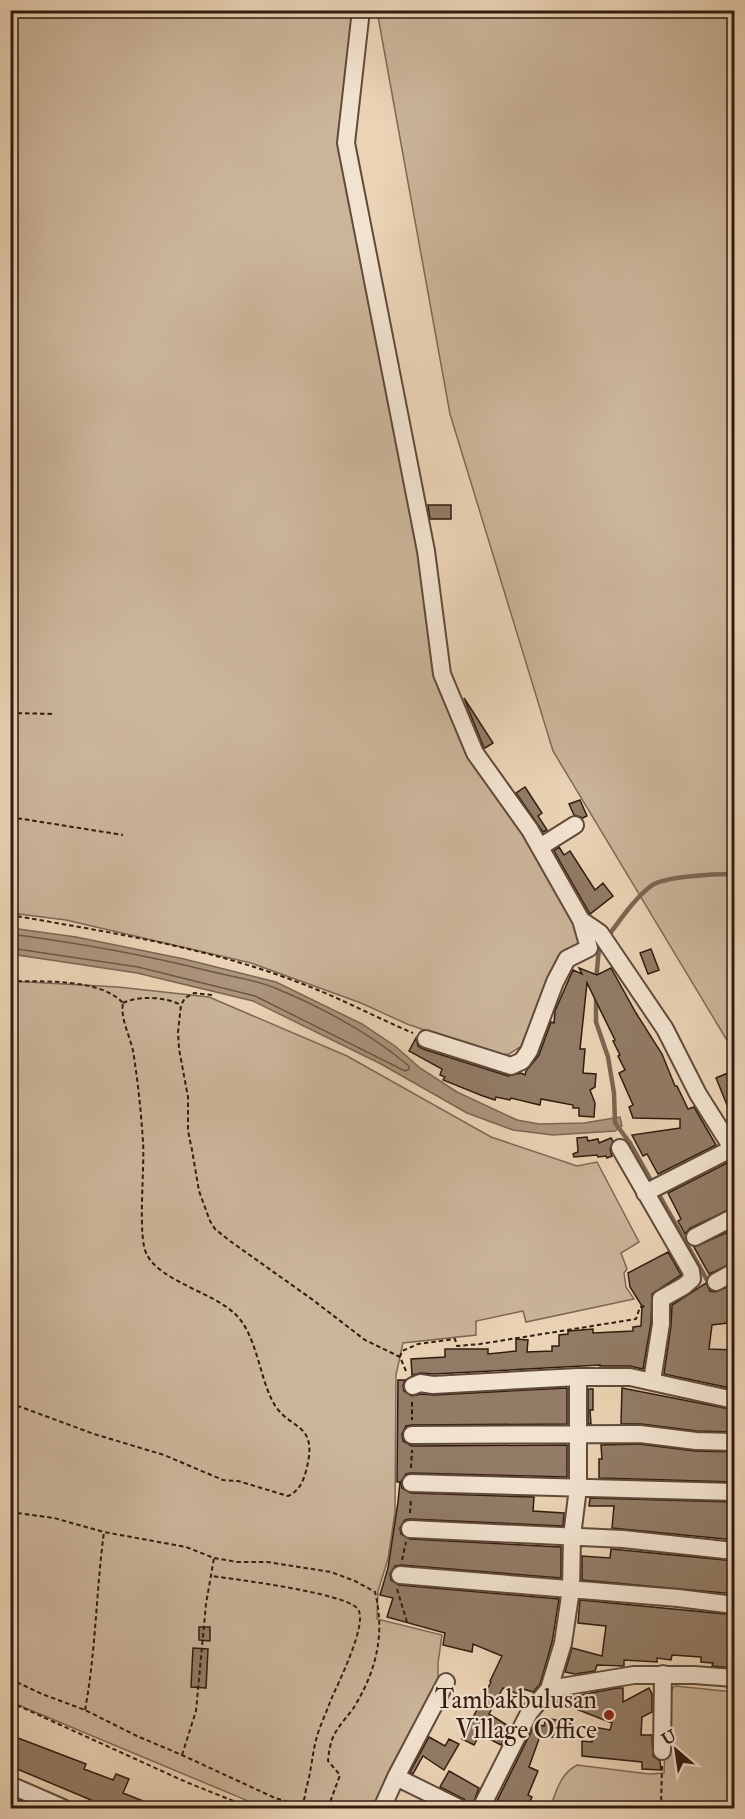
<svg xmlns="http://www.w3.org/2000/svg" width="745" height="1819" font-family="'IM FELL Double Pica',serif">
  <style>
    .green { fill: #cbb59a; stroke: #7e6854; stroke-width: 1.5 }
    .water { fill: #ac957d; stroke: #7b6551; stroke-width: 1.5 }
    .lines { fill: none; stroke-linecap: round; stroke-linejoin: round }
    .shore { stroke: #6e5846; stroke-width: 1.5 }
    .stream { stroke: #7b6551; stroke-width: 4.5 }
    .building { fill: #927c66; stroke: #311c0f; stroke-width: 1.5 }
    .minor-casing { stroke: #604a39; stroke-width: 20 }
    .path { stroke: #311c0f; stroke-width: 2; stroke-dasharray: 4.5 3; stroke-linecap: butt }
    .minor { stroke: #f2e3d0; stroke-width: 16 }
    .poi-dot { fill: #8f2418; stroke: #f2e3d0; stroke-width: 2 }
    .labels { text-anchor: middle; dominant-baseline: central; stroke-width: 4.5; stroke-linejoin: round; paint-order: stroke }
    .poi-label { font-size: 26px; fill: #311c0f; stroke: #f2e3d0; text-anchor: end }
  </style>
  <rect width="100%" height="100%" fill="#ebd4b6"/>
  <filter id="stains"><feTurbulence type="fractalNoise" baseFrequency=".00333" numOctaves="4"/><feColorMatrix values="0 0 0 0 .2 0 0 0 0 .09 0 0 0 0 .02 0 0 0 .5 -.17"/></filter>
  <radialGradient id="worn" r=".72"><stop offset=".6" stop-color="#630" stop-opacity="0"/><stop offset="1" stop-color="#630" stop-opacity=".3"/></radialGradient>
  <path class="green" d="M11,11H354L349,63L338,132L352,216L396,423L418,546L432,653L503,803L581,926L583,944L522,1046L509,1054L497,1055L407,1024L361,1003L251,963L66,920L11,913Z
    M377,11H734V1052L553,751L450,414Z
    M10,981L118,987L209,997L347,1056L491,1137L577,1166L597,1162L639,1242L621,1253L627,1269L624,1273L626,1287L634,1299L526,1322L523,1311L476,1321V1335L403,1343L396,1375L395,1512L388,1559L378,1591L377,1619L442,1635L438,1663V1685L380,1808H265L11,1702Z
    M675,1686L734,1692V1808H550C556,1792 560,1774 577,1765L649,1774L664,1773L667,1694Z"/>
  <path class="water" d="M11,928L76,937L184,959L276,982L362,1024L395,1046L420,1068L457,1092L517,1120L539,1124L584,1123L620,1117L622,1126L615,1131L553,1135L513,1130L467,1113L381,1064L253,1001L137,973L11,954Z"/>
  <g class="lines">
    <path class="shore" d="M10,934C79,943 146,955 213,972C233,977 256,980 275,988C321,1007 371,1034 409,1066V1069L405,1071L255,996L138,967L10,948"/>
    <path class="stream" d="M608,936C621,919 634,899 651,886C664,876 716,874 734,874
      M596,981L599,948L603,943
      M596,995V1022L608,1057L614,1093L615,1123L630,1143L716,1296"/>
  </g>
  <path class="building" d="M428,505H451V519H430Z
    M464,698L493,743L485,748H484Z
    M525,787L542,813L538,816L547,830L543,832L516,793Z
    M580,800L587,816L583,818L574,815L569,804Z
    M559,847L564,855L570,851L595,890L603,883L613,896L590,914L554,851Z
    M651,949L659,970L648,974L640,953Z
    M579,968L597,975L611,968L636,1013L662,1054L675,1086H677L688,1109L694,1107L716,1145L658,1174L647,1154L643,1156L632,1135L680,1128V1119L633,1118L629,1107L633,1105L619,1073L625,1070L618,1056L620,1055L613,1041L615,1040L587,983L580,1049H585L583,1073L596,1074L595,1087L590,1090L595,1103L594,1117L579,1116V1108H573V1105L541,1099L540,1105L511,1098L510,1100L496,1097L495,1100L483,1096L443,1080L445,1077L440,1075L442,1069L409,1051L416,1038L418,1046L423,1049L508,1076L521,1073L525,1075L526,1071L539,1055L551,1022L554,1023L555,1011L573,970L582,974Z
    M735,1070V1122H734L716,1078Z
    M587,1137L588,1141L598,1139L599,1143L611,1138L613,1141L610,1149L612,1156L607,1158L606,1156L598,1157L597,1155L574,1157L573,1154L578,1152L577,1138Z
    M731,1161H735V1207L690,1228L685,1234L678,1221L681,1219L668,1193Z
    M735,1229V1262L709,1274L694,1247Z
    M668,1252L681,1275L652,1294L651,1323L643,1369L630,1366H600V1365L434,1374L421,1373L412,1375L411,1359L445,1357V1349H488V1354L516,1351V1339L528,1340L527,1352L552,1351V1346H559V1335L568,1334V1331L593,1329V1333L633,1331V1327L641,1326L642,1306L630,1287L628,1273Z
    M706,1283L710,1291L715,1292L735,1284V1322L712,1325L709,1349L735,1350V1389L664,1374L671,1326L672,1305Z
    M398,1380H405L403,1385L404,1391L412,1396L421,1394L434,1395L567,1388V1424L412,1425L406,1426L402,1434L403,1441L412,1446L567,1445V1477L411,1473L406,1474L401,1482L402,1488L411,1493L534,1497L533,1511L564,1513L563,1526L410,1519L405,1520L400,1528L401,1534L410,1539L561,1547V1578L401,1565L395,1566L390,1574L391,1580L399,1585L559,1599L552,1642L540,1684L533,1692L523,1689L520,1695L503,1688L489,1714L510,1727L501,1745L480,1734L474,1745L462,1739L491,1682L490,1681L502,1656L473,1644L472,1652L443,1645L445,1633L387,1617L393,1598L380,1595L388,1568L398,1502L400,1482H397Z
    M622,1388L735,1410V1432L697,1431L641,1424H621Z
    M588,1389H593V1410H590L591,1424H588Z
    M639,1444L695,1451L735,1452V1482L599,1478V1459H602L601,1445Z
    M590,1498L735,1502V1540L612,1528L614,1506H589Z
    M611,1549L735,1561V1594L582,1580V1556L610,1558Z
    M580,1600L735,1615V1668L712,1666L713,1663L701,1662V1657L672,1655L671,1660L657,1658V1662L624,1660V1666L597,1665L595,1671L575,1674L565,1672L572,1648L602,1656L606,1626L578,1623Z
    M199,1627H210V1641L199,1640Z
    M193,1648L208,1649L206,1688L191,1687Z
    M618,1688H623V1702L649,1688L652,1694V1712L642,1717L641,1735H652L653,1756L660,1761L661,1770L642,1769V1762L582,1756V1741L592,1742L593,1727L610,1730L612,1723L553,1700Z
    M546,1718L571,1723L570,1739L540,1736L529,1767L538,1771L528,1795L532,1797L526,1809H493L535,1724L544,1726Z
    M10,1735L86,1764L84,1769L113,1780L116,1774L129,1779L123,1793L163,1809H102L90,1803L91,1800L10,1766Z
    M429,1737L445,1746L449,1739L459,1744L444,1770L423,1756L413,1774L410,1772Z
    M449,1771L479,1788L471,1809L464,1799L440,1787Z"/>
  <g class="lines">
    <g class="minor-casing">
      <path id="minor" d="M361,10L346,143L426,551L442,674L475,753L530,830L581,920L600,933L665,1029L698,1094L734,1151
        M540,847L575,825
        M426,1039L511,1066L522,1061L529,1051L555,982L567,959L589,948L581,920
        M620,1148L691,1271L692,1279L684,1286L661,1299V1324L652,1381
        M645,1193L733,1148
        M695,1237L734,1217
        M716,1282L734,1272
        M413,1386L420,1383L433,1385L578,1377H630L734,1400
        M412,1435L640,1434L696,1441L734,1442
        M411,1483L734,1492
        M410,1529L623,1539L734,1551
        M400,1575L678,1598L734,1605
        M446,1682L396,1777L459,1808
        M549,1689L563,1643L571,1589L572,1536L578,1488V1377
        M662,1751L663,1674
        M10,1785L63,1808
        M382,1808L396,1777
        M481,1808L529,1713L549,1689L634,1675H694L734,1678"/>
    </g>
    <path class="path" d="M10,713L55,714
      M10,817L123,835
      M10,915C108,932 207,947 300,983C338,997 375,1017 413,1033
      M10,981C43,982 100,978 123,1003
      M212,995L194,993L185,998L181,1005L178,1032L179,1049L188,1097V1131L192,1150L199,1191L210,1221L215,1229L230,1241L313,1300L365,1340L400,1357
      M123,1003C140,995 165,997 181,1005
      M406,1371L400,1357L402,1351L418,1344L455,1339L457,1346L480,1344L636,1319L640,1307L646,1306
      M412,1402V1420
      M10,1403L94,1434L164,1455L223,1480L238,1481L288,1496C299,1491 303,1482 306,1471C320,1419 287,1432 272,1400C259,1375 256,1332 234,1313C213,1293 161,1281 147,1255C137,1238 145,1167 143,1142C141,1112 138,1081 133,1051C130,1036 120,1018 123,1003
      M411,1468L412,1450
      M10,1512L54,1518L104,1532L186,1547L214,1558L237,1562H267L331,1572L355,1581L375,1592C385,1633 377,1668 356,1704C351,1713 343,1720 337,1730C331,1738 329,1750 328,1761L340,1775L328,1808
      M410,1513L411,1498
      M402,1560L406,1542
      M397,1589L407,1622
      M10,1679L42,1694L85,1710L137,1736L182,1755L275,1798L299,1805C305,1801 305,1796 306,1789C311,1773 312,1756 316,1740C319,1727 326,1714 330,1702C337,1685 370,1621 357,1608C343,1593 235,1579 211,1576
      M10,1702L186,1782L251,1808
      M85,1710C96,1651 96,1591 104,1532
      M182,1755L196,1711L206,1604L214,1558
      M661,1808L662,1766"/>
    <use href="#minor" class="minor"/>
  </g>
  <circle class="poi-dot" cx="609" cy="1715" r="6"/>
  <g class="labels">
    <g class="poi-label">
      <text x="597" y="1700">Tambakbulusan<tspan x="597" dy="30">Village Office</tspan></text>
    </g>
  </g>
  <rect width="745" height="1819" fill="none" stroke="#ebd4b6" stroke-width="36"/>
  <rect x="12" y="12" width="721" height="1795" fill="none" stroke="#311c0f" stroke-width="3"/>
  <rect x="18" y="18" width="709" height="1783" fill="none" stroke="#311c0f" stroke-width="1.5"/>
  <g transform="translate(676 1750) rotate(331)" stroke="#f2e3d0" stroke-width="4.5" paint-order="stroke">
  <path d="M0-4.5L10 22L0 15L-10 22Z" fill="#311c0f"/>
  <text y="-9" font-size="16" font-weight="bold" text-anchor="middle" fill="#311c0f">U</text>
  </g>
  <rect width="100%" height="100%" filter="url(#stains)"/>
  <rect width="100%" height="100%" fill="url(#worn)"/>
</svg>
